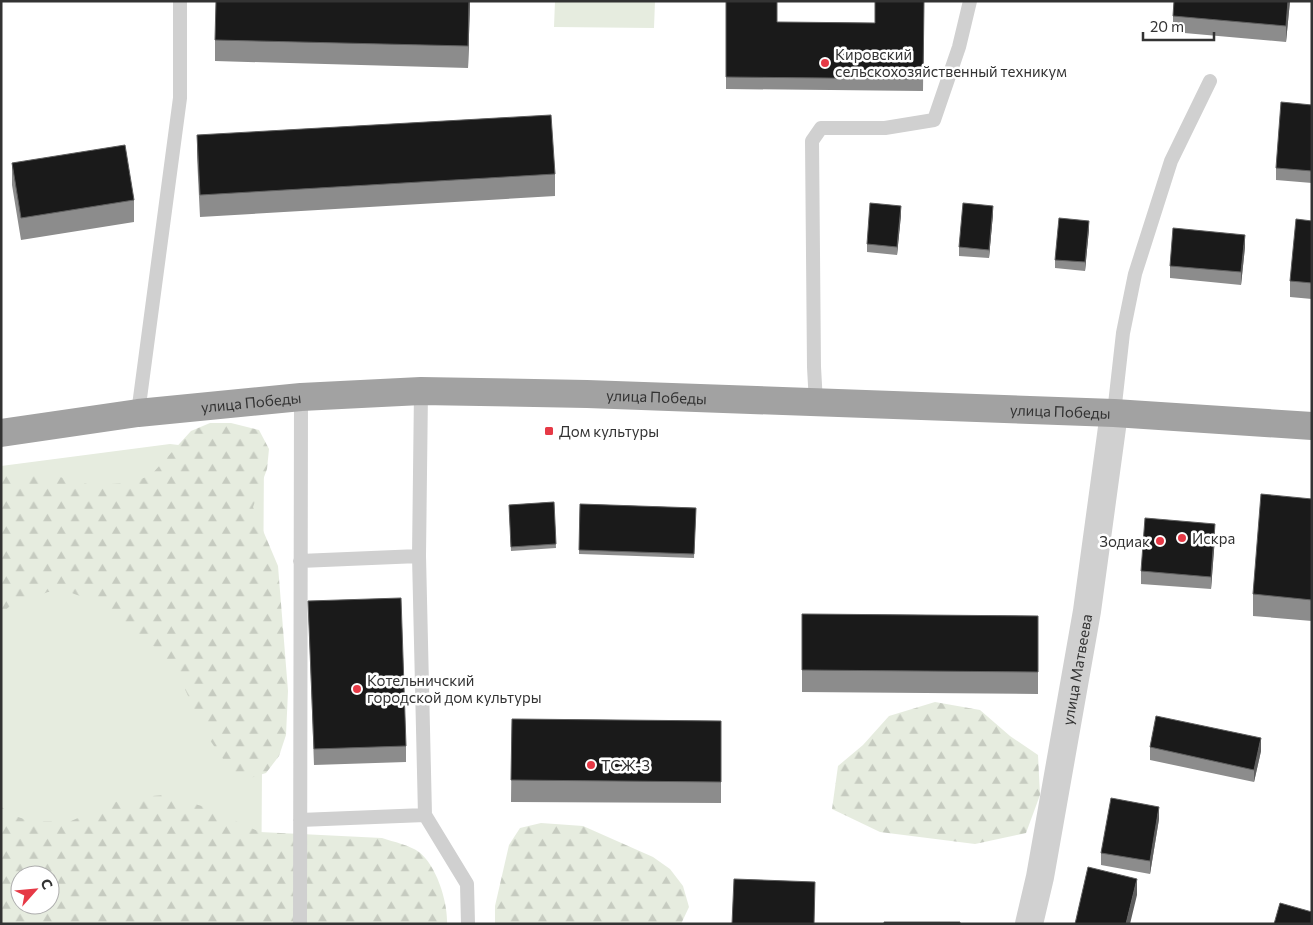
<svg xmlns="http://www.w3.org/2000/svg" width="1313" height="925" font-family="Commissioner,sans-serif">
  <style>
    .green { fill: #e6ecdf; fill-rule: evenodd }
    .forest { fill: url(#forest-firs); fill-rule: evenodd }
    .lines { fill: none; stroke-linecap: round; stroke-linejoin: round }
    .service { stroke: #d0d0d0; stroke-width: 14 }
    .minor { stroke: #d0d0d0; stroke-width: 28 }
    .trunk { stroke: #a2a2a2; stroke-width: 28 }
    .wall { fill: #8c8c8c }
    .shaded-wall { fill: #5f5f5f }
    .building { fill: #1a1a1a; stroke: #5f5f5f }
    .poi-dot { fill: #e63946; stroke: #fff; stroke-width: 2 }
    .labels { text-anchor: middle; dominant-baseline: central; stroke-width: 5; stroke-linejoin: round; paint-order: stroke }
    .poi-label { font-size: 15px; fill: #333; stroke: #fff; text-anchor: start }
    .street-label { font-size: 15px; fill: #333; stroke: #fff }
  </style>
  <defs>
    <pattern id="forest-firs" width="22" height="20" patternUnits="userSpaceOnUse" patternTransform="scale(1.25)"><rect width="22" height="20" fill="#e6ecdf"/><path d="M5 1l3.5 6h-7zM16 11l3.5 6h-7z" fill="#c6cbc0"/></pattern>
  </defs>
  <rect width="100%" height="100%" fill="#fff"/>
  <path class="green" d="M555,1H655L654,28L554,27Z
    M170,444L264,455L261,924H1V466ZM20,875H50V905H20Z"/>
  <path class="forest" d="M210,423H231L259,430L269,449L267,469L253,507L278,566L288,691L286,735L279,756L266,773L247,779L230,769L207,736L181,681L156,648L88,599L69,592H48L10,606L1,614V474L52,475L91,485L131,483L151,475L191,431Z
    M935,702L980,710L1010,736L1038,755L1040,795L1026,833L975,844L880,832L832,809L838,766L863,745L889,716Z
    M165,795L205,807L260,832L382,838C394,842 409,845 419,852C437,866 448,903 447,924H1V806L9,814L30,821H71L125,798ZM20,875H50V905H20Z
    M541,823L583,826L653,857L670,869L683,886L689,907L681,924H495V906L509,845L520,828Z"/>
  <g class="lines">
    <path class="service" d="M421,391L419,556L425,815L467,884L468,924
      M816,403L814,367L812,141L821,128H885L934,120L959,47L970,1
      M138,413L180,98V1
      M1114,413L1123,333L1135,274L1171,161L1210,81
      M300,561L419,556
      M300,820L425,815
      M300,924L301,397"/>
    <path class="minor" id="s1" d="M1029,924L1040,877L1087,611L1114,413"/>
    <path class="trunk" id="s2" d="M1,433L138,413L301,397L421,391L587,394L1114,413L1312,426"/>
  </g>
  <path class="wall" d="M470,1L468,68L215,61V40Z
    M726,1L777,22L875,23L924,1L923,91L726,89Z
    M1174,1H1290L1286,42L1173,32V16Z
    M1312,105V183L1276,180V168Z
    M197,135L555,174V196L200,217L197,157Z
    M12,163L134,200V222L21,240L12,185Z
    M993,214L989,258L959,256V247Z
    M901,215L897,255L867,252V244Z
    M1312,221V299L1290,297V281Z
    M1089,229L1085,271L1055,268V260Z
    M1245,247L1241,285L1170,278V266Z
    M1312,499V621L1253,616V594Z
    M554,502L556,548L511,551L509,505Z
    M580,504L696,508L694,558L579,554Z
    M1215,537L1211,589L1141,584V571Z
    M308,601L406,746V762L314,765Z
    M802,614L1038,616V694L802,692Z
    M512,719L721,721V803L511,802Z
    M1150,747L1261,751L1254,782L1150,760Z
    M1159,819L1150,874L1101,865V853Z"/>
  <path class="shaded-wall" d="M469,1H470L468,68V46Z
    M1288,1H1290L1286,42V26Z
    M901,206V215L897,255V247Z
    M993,206V214L989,258V250Z
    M1089,221V229L1085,271V262Z
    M1245,235V247L1241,285V272Z
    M1215,524V537L1211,589V577Z
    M1261,738V751L1254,782V770Z
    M1159,807V819L1150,874V861Z
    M1137,879V895L1130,924H1126Z"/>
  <path class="building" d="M216,1H469L468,46L215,40Z
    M726,1H777V22L875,23V1H924L923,79L726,77Z
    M1174,1H1288L1286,26L1173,16Z
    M1281,102L1312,105V171L1276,168Z
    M551,115L555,174L200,195L197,135Z
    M125,145L134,200L21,218L12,163Z
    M870,203L901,206L897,247L867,244Z
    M963,203L993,206L989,250L959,247Z
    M1059,218L1089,221L1085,262L1055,260Z
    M1296,219L1312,221V283L1290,281Z
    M1173,228L1245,235L1241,272L1170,266Z
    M1261,494L1312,499V600L1253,594Z
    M554,502L556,544L511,547L509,505Z
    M580,504L696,508L694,554L579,550Z
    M1145,518L1215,524L1211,577L1141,571Z
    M401,598L406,746L314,749L308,601Z
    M802,614L1038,616V672L802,670Z
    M1156,716L1261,738L1254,770L1150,747Z
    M512,719L721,721V782L511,780Z
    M1111,798L1159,807L1150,861L1101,853Z
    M1088,867L1137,879L1126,924H1075Z
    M734,879L815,882L814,924H732Z
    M1280,903L1312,912V924H1274Z
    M884,922H960V924H884Z"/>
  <g class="poi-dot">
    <circle cx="825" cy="63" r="5"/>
    <rect x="544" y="426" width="10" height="10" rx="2.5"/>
    <circle cx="1182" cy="538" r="5"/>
    <circle cx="1160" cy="541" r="5"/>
    <circle cx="357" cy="689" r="5"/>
    <circle cx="591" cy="765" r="5"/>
  </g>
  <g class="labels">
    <g class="poi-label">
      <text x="835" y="54">Кировский<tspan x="835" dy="17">сельскохозяйственный техникум</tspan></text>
      <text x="559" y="431">Дом культуры</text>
      <text x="1192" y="538">Искра</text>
      <text x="1150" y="541" text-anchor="end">Зодиак</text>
      <text x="367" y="680">Котельничский<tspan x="367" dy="17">городской дом культуры</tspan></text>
      <text x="601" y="765">ТСЖ-3</text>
    </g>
    <g class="street-label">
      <text stroke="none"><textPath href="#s2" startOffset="658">улица Победы</textPath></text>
      <text stroke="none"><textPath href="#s2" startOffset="252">улица Победы</textPath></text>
      <text stroke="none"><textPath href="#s2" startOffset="1062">улица Победы</textPath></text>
      <text stroke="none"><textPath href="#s1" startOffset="259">улица Матвеева</textPath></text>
    </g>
  </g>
  <rect width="1313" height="925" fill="none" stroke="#333333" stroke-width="5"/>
  <g transform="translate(35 890) rotate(63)"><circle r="24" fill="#ffffff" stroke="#adadad"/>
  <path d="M0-4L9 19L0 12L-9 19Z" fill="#e63946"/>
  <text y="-8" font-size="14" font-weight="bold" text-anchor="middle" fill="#333333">С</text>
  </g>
  <path d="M1143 32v8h71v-8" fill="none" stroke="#333333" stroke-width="2.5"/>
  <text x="1150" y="32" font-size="15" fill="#333333" stroke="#ffffff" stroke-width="4" paint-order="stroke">20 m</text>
</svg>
